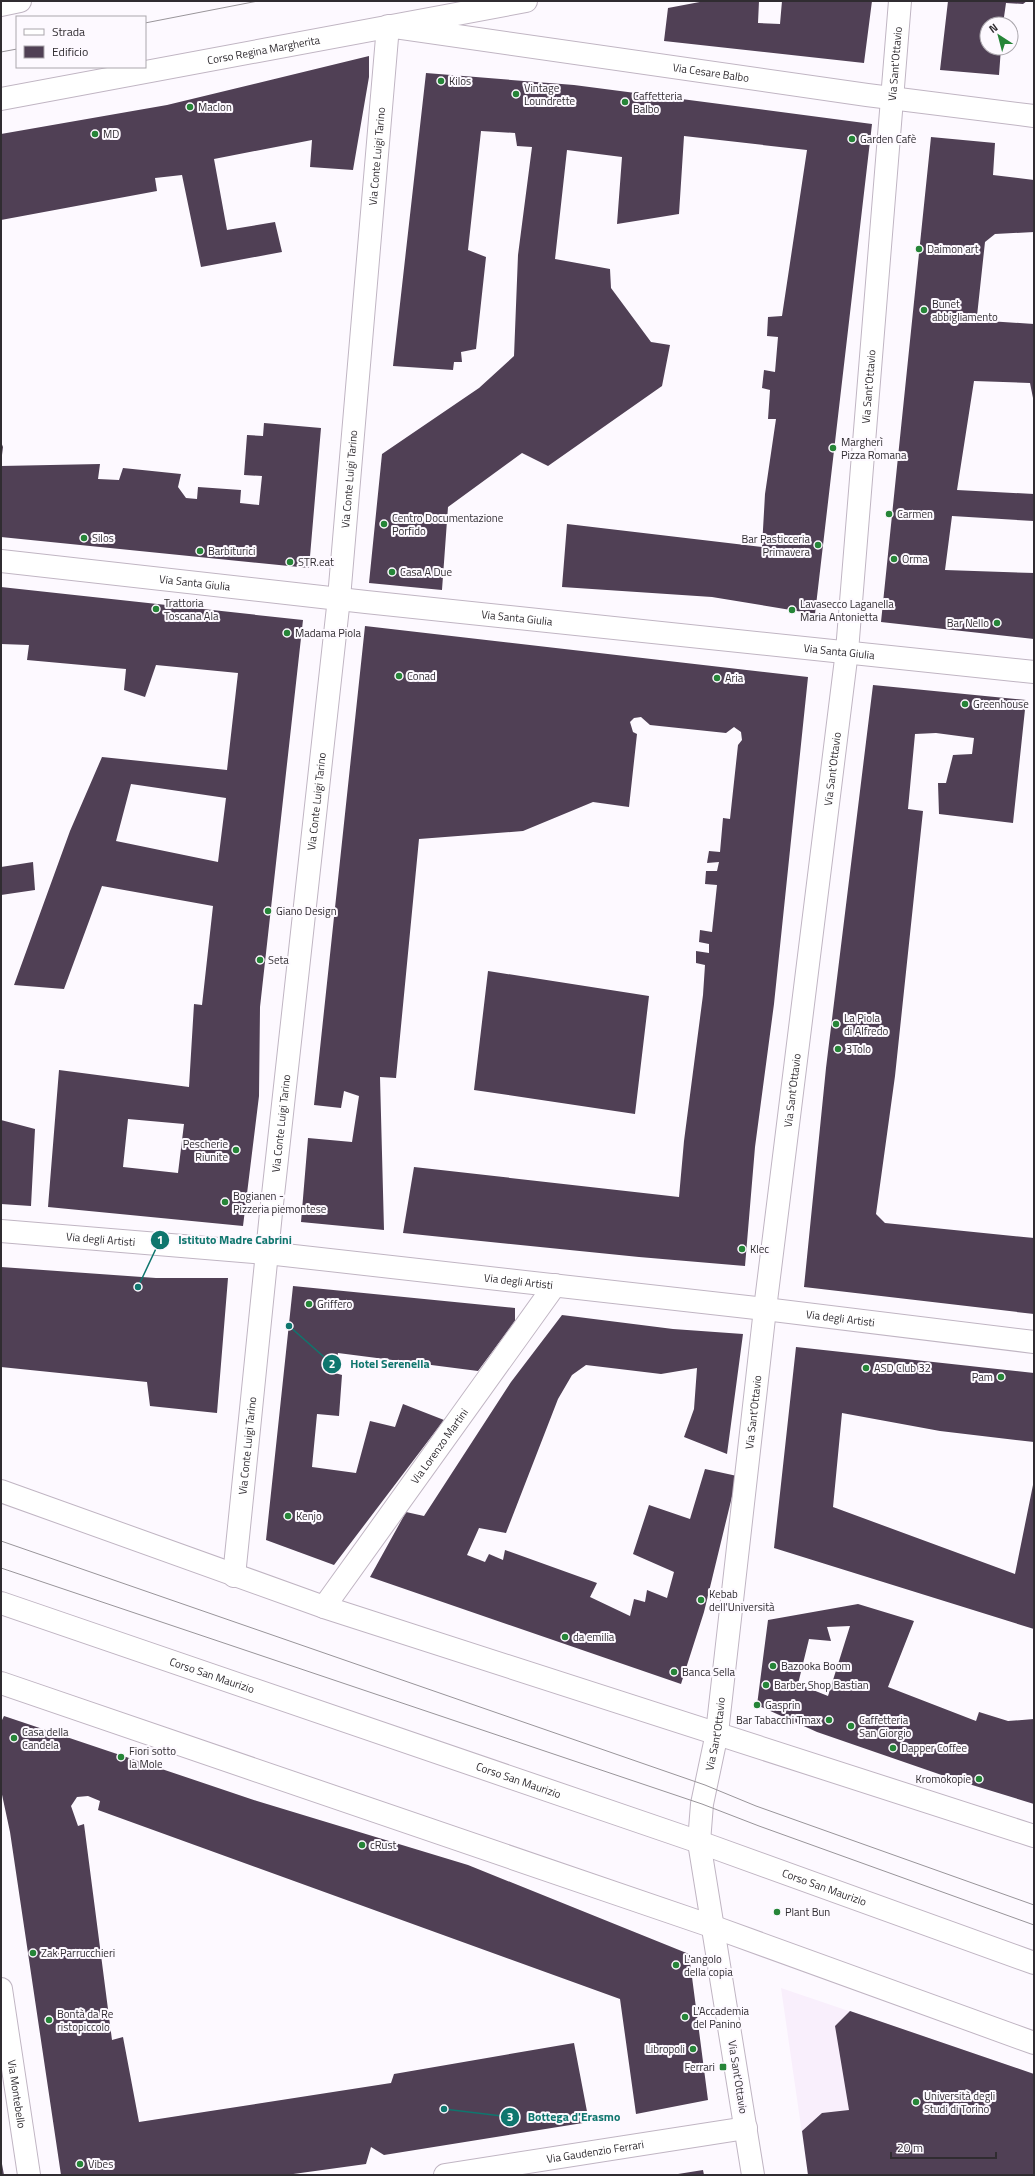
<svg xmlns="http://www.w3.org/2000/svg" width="1035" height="2176" font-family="'Titillium Web',sans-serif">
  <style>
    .built { fill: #f9effc }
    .building { fill: #504055; fill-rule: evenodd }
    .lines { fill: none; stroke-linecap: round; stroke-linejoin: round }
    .street-casing { stroke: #c0b5c3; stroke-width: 24 }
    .secondary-casing { stroke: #c0b5c3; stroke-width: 24 }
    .primary-casing { stroke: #c0b5c3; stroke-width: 24 }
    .street { stroke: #fff; stroke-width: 22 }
    .secondary { stroke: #fff; stroke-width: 22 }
    .primary { stroke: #fff; stroke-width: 22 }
    .tram { stroke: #99959a; stroke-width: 1 }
    .poi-dot { fill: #268538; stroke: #fdf9ff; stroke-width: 1.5 }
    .labels { text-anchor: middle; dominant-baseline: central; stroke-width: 4; stroke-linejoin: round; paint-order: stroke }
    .street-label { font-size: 11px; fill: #302c31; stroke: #fdf9ff }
    .poi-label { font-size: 11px; fill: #302c31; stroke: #fdf9ff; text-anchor: start }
    .leader { fill: none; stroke: #0f766e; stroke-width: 1.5 }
    .callout-dot { fill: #0f766e; stroke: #fdf9ff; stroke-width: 1.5 }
    .mark-label { font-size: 12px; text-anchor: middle; font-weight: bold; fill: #fff }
    .callout-label { font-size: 12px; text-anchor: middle; font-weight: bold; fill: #0f766e; stroke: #fdf9ff; stroke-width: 4; stroke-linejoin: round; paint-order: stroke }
  </style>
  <rect width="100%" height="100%" fill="#fdf9ff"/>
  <path class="built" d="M781,1988L1034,2074V2175H808Z"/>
  <path class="building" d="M705,1H759L758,23L780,24L782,1H872L864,63L664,41L668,8Z
    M948,1H1027L1023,4L1006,3L1003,24H987V48H1001L999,75L940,70Z
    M369,56V77L353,170L310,167L312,140L214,159L227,230L275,222L282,252L201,267L182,175L155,178L157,191L1,220V134L167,105Z
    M426,73L574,85L872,124L815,614L712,597L562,587L567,524L762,547L765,494L776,419H768L770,390L762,388L764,370L775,372L778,337L767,336L768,317L782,316L807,150L684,136L679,214L617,224L622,157L567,150L555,259L610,269L611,288L651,342L670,345L662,386L548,466L522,453L448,507L442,590L369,583L382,454L479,388L514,356L518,255L532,147L517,146L515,133L481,131L468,250L486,257L476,349L461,352L462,362H454L453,370L393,366Z
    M931,137L995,143L993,175L1034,180V232L995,234L985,242L977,316L988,321L1034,324V403L1030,383L974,381L957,490L1034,494V521L952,516L945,570L1034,573V639L881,622Z
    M264,423L321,428L309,568L1,537V466L100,464L98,479L119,480L123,468L181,474L178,487L186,498L197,499L198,487L241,490L240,503L259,505L262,476L244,475L247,435L263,436Z
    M1,442L3,447L2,455H1Z
    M1,587L303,620L260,1007L259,1096L243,1226L48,1207L59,1070L189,1087L194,1004L202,1005L213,906L102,886L64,989L14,985L70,831L102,757L227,770L238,673L156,665L145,697L124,690L126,669L27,660L29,645L1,644ZM131,784L226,798L218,862L116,841ZM128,1119L184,1124L178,1173L123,1167Z
    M365,626L808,677L774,1004L755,1147L745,1266L639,1257L403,1233L414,1167L679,1197L684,1141L703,995L705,965L696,963V951L709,953V944L699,942L700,930L712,932L717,885L705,884L706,871H717L719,862L707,863L709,851L720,852L723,818L730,819L738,745L742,740L741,732L734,727L726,733L650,725L641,717L634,718L630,722L633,732L637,734L629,807L593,802L523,831L419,839L396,1078L380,1077L384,1230L301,1222L308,1138L352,1142L359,1096L344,1091L341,1108L314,1105Z
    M873,685L1026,700L1013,823L939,814L938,783H946L953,755L972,754L974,738L936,733L915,734L908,809L923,811L895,1076L876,1214L885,1223L1034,1238V1314L804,1287L826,1068Z
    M33,862L35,890L1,895V867Z
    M488,971L649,996L635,1114L474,1090Z
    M1,1120L35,1129L31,1206L1,1204Z
    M1,1267L156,1278H228L217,1413L150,1406L147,1382L1,1367Z
    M293,1286L515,1308V1321L478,1371L338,1353L335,1373L342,1375L339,1416L317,1414L312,1467L356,1473L370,1421L395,1427L403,1404L444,1420L334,1565L266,1540Z
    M562,1315L673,1329L743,1334L727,1454L684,1437L694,1409L697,1368L661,1374L586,1365L572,1375L558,1399L506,1533L479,1528L467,1555L485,1562L489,1554L503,1560L505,1550L597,1583L590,1597L630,1616L634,1599L645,1602L647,1590L667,1598L674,1572L633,1554L649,1505L690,1519L705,1469L737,1476L704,1612L681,1684L370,1577L406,1512L424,1516L511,1382Z
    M796,1347L1034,1373V1442L940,1431L842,1413L833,1507L1015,1574L1034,1480V1629L774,1548Z
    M858,1604L914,1621L888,1687L976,1721L979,1712L1008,1721L1034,1719V1804L959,1781L817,1732L757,1705L768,1620ZM850,1626L828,1696L798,1684L809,1639L831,1641L827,1627Z
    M4,1716L257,1801L468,1865L689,1954L708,2100L636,2114L620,1999L98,1810L100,1801L88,1796L77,1797L71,1806L78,1826L84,1824L112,2040L123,2037L139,2122L391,2083L394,2074L574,2043L589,2122L384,2155L371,2147L366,2164L286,2175H61L10,1832L1,1790V1722Z
    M850,2011L1034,2074V2175H808L802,2131L822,2113L849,2110L835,2026Z
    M1,2164H2L4,2175H1Z
    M703,2170L704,2175H678V2174Z"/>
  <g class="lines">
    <g class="street-casing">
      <g id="street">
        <path id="s1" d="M1,99L526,1"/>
        <path id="s2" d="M1,561L366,602L1034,672"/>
        <path id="s3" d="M1,1231L267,1253L765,1309L1034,1342"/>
        <path d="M1,1491L324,1607L1034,1836"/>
        <path id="s4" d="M234,1576L271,1213L339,598L388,26L867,95L1034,116"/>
        <path id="s5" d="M324,1607L555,1285"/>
        <path d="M1,1683L714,1927L1034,2043"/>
        <path id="s6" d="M1,1989L29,2175"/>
        <path id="s7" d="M445,2175L746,2128"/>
        <path id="s8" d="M753,2175L699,1842L702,1804L717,1733L765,1309L847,651L900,1"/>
      </g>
    </g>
    <g class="secondary-casing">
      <g id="secondary">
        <path id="s9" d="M1,1603L699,1842L1034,1963"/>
      </g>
    </g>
    <g class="primary-casing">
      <path id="primary" d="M1,5L20,1"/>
    </g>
    <use href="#street" class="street"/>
    <use href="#secondary" class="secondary"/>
    <use href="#primary" class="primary"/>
    <path class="tram" d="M145,23L258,1
      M1,52L17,49
      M1,1541L705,1785L756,1806L1034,1905
      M1,1568L702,1804L759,1826L1034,1925"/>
  </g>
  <g class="poi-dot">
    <circle cx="441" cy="81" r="4"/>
    <circle cx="516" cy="94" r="4"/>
    <circle cx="625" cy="102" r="4"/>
    <circle cx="190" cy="107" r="4"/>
    <circle cx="95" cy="134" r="4"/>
    <circle cx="852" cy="139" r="4"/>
    <circle cx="919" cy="249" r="4"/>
    <circle cx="924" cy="310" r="4"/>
    <circle cx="833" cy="448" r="4"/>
    <circle cx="889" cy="514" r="4"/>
    <circle cx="384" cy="524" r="4"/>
    <circle cx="84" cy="538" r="4"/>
    <circle cx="818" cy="545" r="4"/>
    <circle cx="200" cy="551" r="4"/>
    <circle cx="894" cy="559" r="4"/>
    <circle cx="290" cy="562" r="4"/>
    <circle cx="392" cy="572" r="4"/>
    <circle cx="156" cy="609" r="4"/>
    <circle cx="792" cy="610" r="4"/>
    <circle cx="997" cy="623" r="4"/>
    <circle cx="287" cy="633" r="4"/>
    <circle cx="399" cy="676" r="4"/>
    <circle cx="717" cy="678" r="4"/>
    <circle cx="965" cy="704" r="4"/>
    <circle cx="268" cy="911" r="4"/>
    <circle cx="260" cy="960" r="4"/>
    <circle cx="836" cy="1024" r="4"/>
    <circle cx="838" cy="1049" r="4"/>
    <circle cx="236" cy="1150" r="4"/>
    <circle cx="225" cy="1202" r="4"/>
    <circle cx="742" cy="1249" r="4"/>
    <circle cx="309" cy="1304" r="4"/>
    <circle cx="866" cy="1368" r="4"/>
    <circle cx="1001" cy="1377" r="4"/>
    <circle cx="288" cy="1516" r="4"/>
    <circle cx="701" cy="1600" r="4"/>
    <circle cx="565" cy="1637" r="4"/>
    <circle cx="773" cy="1666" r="4"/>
    <circle cx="674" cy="1672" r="4"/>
    <circle cx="766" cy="1685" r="4"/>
    <circle cx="757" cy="1705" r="4"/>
    <circle cx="829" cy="1720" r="4"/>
    <circle cx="851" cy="1726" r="4"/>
    <circle cx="14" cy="1738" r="4"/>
    <circle cx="893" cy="1748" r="4"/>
    <circle cx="121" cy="1757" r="4"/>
    <circle cx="979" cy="1779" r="4"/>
    <circle cx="362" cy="1845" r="4"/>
    <circle cx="777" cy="1912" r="4"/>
    <circle cx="33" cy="1953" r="4"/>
    <circle cx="676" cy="1965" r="4"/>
    <circle cx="685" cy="2017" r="4"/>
    <circle cx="49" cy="2020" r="4"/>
    <circle cx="693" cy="2049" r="4"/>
    <rect x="719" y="2063" width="8" height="8" rx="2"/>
    <circle cx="916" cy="2102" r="4"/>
    <circle cx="80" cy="2164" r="4"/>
  </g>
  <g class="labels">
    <g class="street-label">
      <text stroke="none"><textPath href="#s1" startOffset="267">Corso Regina Margherita</textPath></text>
      <text stroke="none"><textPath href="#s8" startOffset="2127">Via Sant'Ottavio</textPath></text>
      <text stroke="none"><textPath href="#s4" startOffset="1884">Via Cesare Balbo</textPath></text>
      <text stroke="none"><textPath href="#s4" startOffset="1427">Via Conte Luigi Tarino</textPath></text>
      <text stroke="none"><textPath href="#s8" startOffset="1803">Via Sant'Ottavio</textPath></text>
      <text stroke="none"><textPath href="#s4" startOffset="1103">Via Conte Luigi Tarino</textPath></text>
      <text stroke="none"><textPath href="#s2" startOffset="195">Via Santa Giulia</textPath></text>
      <text stroke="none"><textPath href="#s2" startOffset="519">Via Santa Giulia</textPath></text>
      <text stroke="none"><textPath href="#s2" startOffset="843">Via Santa Giulia</textPath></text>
      <text stroke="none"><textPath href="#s8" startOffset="1419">Via Sant'Ottavio</textPath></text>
      <text stroke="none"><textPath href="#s4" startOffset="779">Via Conte Luigi Tarino</textPath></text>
      <text stroke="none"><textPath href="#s8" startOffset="1095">Via Sant'Ottavio</textPath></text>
      <text stroke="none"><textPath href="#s4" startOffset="455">Via Conte Luigi Tarino</textPath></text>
      <text stroke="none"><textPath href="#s3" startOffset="100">Via degli Artisti</textPath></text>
      <text stroke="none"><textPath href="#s3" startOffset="520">Via degli Artisti</textPath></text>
      <text stroke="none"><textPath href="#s3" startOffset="844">Via degli Artisti</textPath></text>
      <text stroke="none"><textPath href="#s8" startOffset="771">Via Sant'Ottavio</textPath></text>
      <text stroke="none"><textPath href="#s4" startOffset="131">Via Conte Luigi Tarino</textPath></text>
      <text stroke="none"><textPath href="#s5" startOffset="198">Via Lorenzo Martini</textPath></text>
      <text stroke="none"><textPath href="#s9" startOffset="223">Corso San Maurizio</textPath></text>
      <text stroke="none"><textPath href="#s8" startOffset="447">Via Sant'Ottavio</textPath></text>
      <text stroke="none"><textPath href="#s9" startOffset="547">Corso San Maurizio</textPath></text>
      <text stroke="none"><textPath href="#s9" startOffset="871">Corso San Maurizio</textPath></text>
      <text transform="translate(738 2077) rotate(81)">Via Sant'Ottavio</text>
      <text stroke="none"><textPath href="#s6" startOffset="106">Via Montebello</textPath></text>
      <text stroke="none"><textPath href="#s7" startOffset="152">Via Gaudenzio Ferrari</textPath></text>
    </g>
    <g class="poi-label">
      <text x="449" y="81">Kilos</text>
      <text x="524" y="88">Vintage<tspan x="524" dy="13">Loundrette</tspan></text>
      <text x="633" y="96">Caffetteria<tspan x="633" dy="13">Balbo</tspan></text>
      <text x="198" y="107">Maclon</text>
      <text x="103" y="134">MD</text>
      <text x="860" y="139">Garden Cafè</text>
      <text x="927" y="249">Daimon art</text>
      <text x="932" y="304">Bunet<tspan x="932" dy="13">abbigliamento</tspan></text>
      <text x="841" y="442">Margherì<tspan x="841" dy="13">Pizza Romana</tspan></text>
      <text x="897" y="514">Carmen</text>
      <text x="392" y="518">Centro Documentazione<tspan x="392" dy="13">Porfido</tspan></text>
      <text x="92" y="538">Silos</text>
      <text x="810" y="539" text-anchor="end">Bar Pasticceria<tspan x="810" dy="13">Primavera</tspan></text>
      <text x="208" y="551">Barbiturici</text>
      <text x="902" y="559">Orma</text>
      <text x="298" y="562">STR.eat</text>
      <text x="400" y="572">Casa A Due</text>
      <text x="164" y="603">Trattoria<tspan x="164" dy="13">Toscana Ala</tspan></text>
      <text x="800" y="604">Lavasecco Laganella<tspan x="800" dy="13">Maria Antonietta</tspan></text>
      <text x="989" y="623" text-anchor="end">Bar Nello</text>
      <text x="295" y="633">Madama Piola</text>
      <text x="407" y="676">Conad</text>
      <text x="725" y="678">Aria</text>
      <text x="973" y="704">Greenhouse</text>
      <text x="276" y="911">Giano Design</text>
      <text x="268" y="960">Seta</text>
      <text x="844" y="1018">La Piola<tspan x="844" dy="13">di Alfredo</tspan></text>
      <text x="846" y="1049">3Tolo</text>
      <text x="228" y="1144" text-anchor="end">Pescherie<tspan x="228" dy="13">Riunite</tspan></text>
      <text x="233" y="1196">Bogianen -<tspan x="233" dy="13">Pizzeria piemontese</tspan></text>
      <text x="750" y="1249">Klec</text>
      <text x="317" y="1304">Griffero</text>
      <text x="874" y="1368">ASD Club 32</text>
      <text x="993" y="1377" text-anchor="end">Pam</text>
      <text x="296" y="1516">Kenjo</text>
      <text x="709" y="1594">Kebab<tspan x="709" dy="13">dell'Università</tspan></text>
      <text x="573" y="1637">da emilia</text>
      <text x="781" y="1666">Bazooka Boom</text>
      <text x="682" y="1672">Banca Sella</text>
      <text x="774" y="1685">Barber Shop Bastian</text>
      <text x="765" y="1705">Gasprin</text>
      <text x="821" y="1720" text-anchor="end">Bar Tabacchi Tmax</text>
      <text x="859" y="1720">Caffetteria<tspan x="859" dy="13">San Giorgio</tspan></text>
      <text x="22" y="1732">Casa della<tspan x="22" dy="13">Candela</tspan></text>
      <text x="901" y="1748">Dapper Coffee</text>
      <text x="129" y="1751">Fiori sotto<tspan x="129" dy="13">la Mole</tspan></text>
      <text x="971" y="1779" text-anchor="end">Kromokopie</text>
      <text x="370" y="1845">cRust</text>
      <text x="785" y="1912">Plant Bun</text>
      <text x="41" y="1953">Zak Parrucchieri</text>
      <text x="684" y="1959">L'angolo<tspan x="684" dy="13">della copia</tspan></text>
      <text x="693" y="2011">L'Accademia<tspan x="693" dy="13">del Panino</tspan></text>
      <text x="57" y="2014">Bontà da Re<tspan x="57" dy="13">ristopiccolo</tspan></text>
      <text x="685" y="2049" text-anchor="end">Libropoli</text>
      <text x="715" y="2067" text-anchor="end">Ferrari</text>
      <text x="924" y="2096">Università degli<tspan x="924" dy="13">Studi di Torino</tspan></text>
      <text x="88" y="2164">Vibes</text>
    </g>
  </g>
  <path class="leader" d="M138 1287L160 1240M289 1326L332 1364M444 2109L510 2117"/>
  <g class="callout-dot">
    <circle cx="138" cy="1287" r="4"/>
    <circle cx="289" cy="1326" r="4"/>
    <circle cx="444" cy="2109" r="4"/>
    <circle cx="160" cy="1240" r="10"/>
    <circle cx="332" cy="1364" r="10"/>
    <circle cx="510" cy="2117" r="10"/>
  </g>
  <g class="mark-label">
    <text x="160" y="1244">1</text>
    <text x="332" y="1368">2</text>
    <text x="510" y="2121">3</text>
  </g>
  <g class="callout-label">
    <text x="235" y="1244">Istituto Madre Cabrini</text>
    <text x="390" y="1368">Hotel Serenella</text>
    <text x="574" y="2121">Bottega d'Erasmo</text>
  </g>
  <rect width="1035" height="2176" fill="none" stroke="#302c31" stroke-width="4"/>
  <rect x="16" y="16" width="130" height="52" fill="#fdf9ff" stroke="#aba7ad"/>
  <rect x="24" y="29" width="20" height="6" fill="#ffffff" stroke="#aba7ad"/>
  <text x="52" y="36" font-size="12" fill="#302c31">Strada</text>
  <rect x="24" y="46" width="20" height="12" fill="#504055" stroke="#aba7ad"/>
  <text x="52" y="56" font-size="12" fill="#302c31">Edificio</text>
  <g transform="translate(999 36) rotate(324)"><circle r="19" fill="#fdf9ff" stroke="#aba7ad"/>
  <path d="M0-3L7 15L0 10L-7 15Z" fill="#268538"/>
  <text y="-6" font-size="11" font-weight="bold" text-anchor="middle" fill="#302c31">N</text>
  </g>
  <path d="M891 2152v6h105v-6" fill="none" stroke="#302c31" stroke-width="2"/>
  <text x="897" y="2152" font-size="12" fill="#302c31" stroke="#fdf9ff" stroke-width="3" paint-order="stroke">20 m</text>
</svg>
